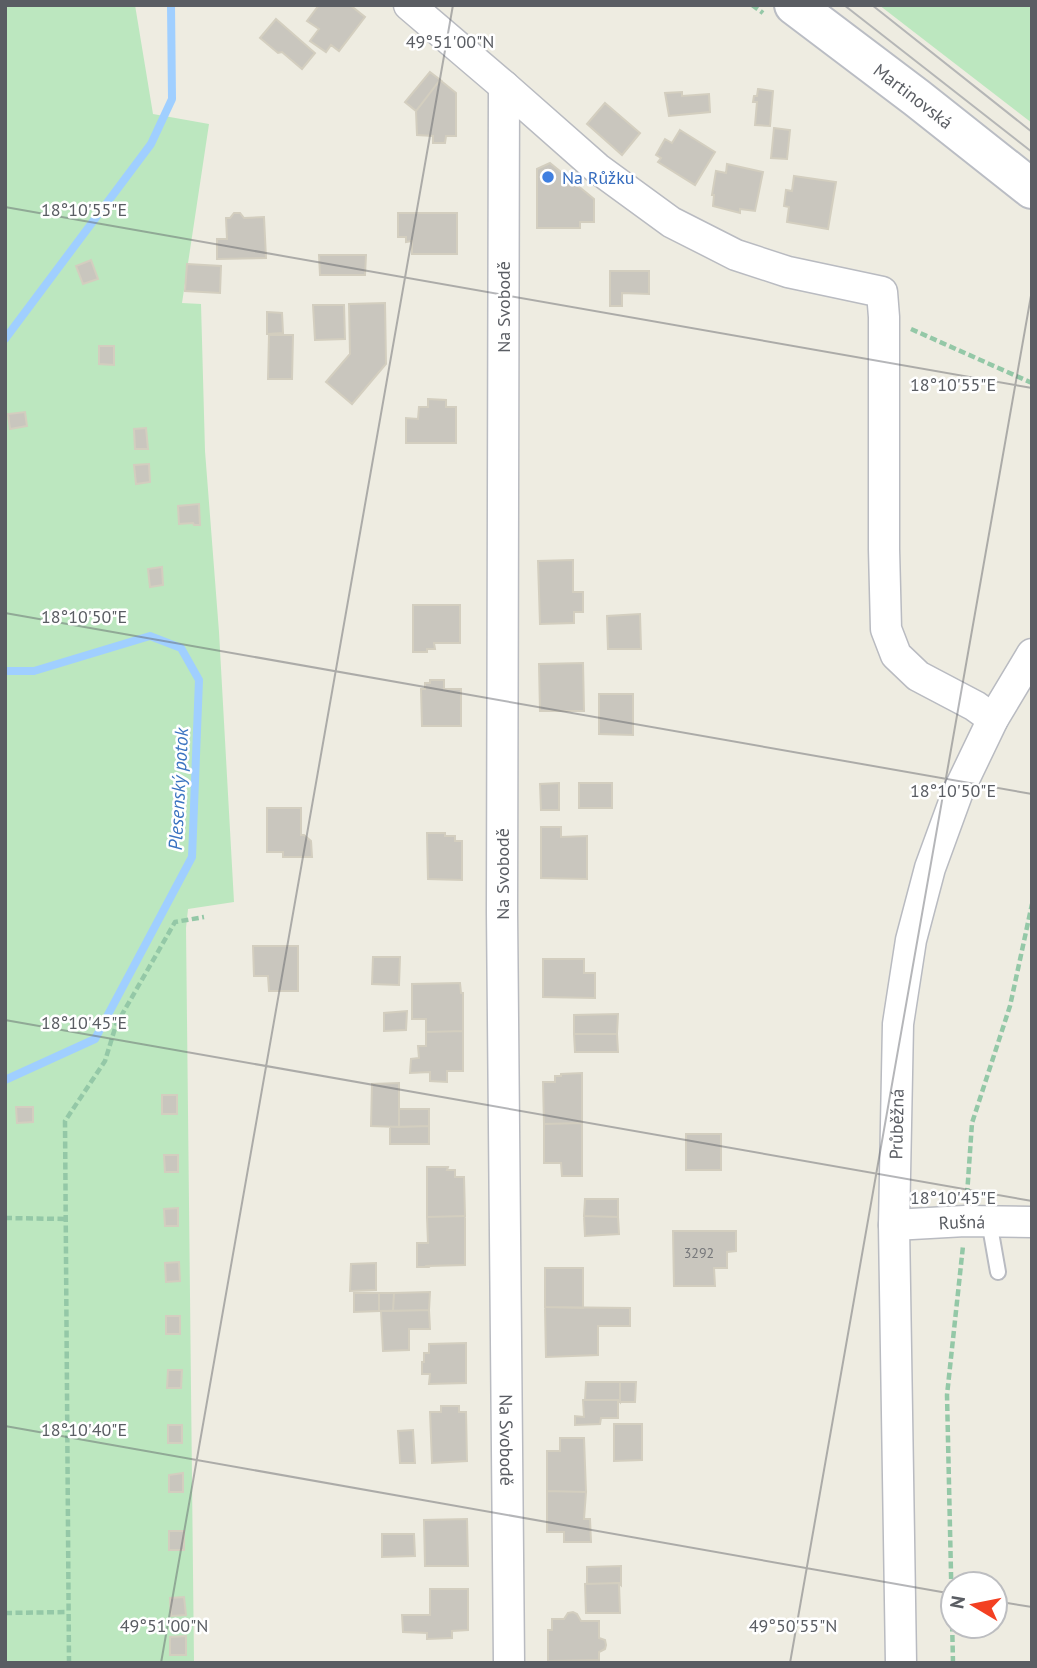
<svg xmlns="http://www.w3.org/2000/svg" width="1037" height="1668" font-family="'PT Sans',sans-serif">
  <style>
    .green { fill: #bce7bf }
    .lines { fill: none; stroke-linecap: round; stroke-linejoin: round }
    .stream { stroke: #a0cfff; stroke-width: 8 }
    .building { fill: #c9c6be; stroke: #d3cebf; stroke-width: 2 }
    .lane-casing { stroke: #b9bbc1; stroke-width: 18 }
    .street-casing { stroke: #b9bbc1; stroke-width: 33 }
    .secondary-casing { stroke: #babdc4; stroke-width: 42 }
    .path { stroke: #94c8a7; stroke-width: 4.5; stroke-dasharray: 7 3.5; stroke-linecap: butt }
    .lane { stroke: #fff; stroke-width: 14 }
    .street { stroke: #fff; stroke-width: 30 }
    .secondary { stroke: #fff; stroke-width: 38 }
    .tram { stroke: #b5b6b6; stroke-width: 2 }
    .ticks { fill: none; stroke: #5a5d63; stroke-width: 2; stroke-opacity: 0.45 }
    .shop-dot { fill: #3f7fe0; stroke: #fff; stroke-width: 2.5 }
    .labels { text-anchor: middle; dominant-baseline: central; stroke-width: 5; stroke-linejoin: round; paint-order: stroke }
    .number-label { font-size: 14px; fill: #76777a }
    .street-label { font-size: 18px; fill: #5a5d63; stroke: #fff }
    .shop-label { font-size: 18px; fill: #366cbe; stroke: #fff; text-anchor: start }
    .water-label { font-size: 19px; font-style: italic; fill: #3a73c0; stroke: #fff }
    .ticks-label { font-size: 18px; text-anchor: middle; fill: #5a5d63; stroke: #fff; stroke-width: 5; stroke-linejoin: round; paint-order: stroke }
  </style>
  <rect width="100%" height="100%" fill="#eeece1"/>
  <path class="green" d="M5,5H135L153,114L209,124L182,303L201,304L205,451L219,632L234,902L188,909L186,928L194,1663H5Z
    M879,5H1032V123Z"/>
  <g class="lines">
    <path class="stream" d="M5,339L151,144L172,99L171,5
      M5,671H34L150,636L181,648L199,680L192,857L95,1039L5,1080"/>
  </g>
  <path class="building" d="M319,5H350L365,17L339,51L331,45L326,52L310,41L319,29L307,21Z
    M276,19L315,53L302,69L282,52L278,53L260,38Z
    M430,72L443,82L440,80L416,111L405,102Z
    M440,80L456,93V136H446L445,143H433V136L417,135L416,111Z
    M758,89L773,91L770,126L755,125L757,102H753L754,96H757Z
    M682,92V96L709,94L710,112L669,116L665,93Z
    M605,103L640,133L622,155L587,124Z
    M774,128L790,130L787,159L771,158Z
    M680,130L715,152L695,185L658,162L661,158L656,155L665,139L672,143Z
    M550,163L594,199V222H580V228H537V169Z
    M727,164L763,172L755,211L740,209V213L713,206L714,195H712L716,171L726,173Z
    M794,176L836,182L828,229L787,222L789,207L784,206L786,190L792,191Z
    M234,213H240L244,218L264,217L266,258L217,259V239H227L226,218H230Z
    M398,213H457V254H412V241L406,242V237H398Z
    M319,255H366L365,275H320Z
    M91,260L98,279L83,284L76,266Z
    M187,264L221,266L220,293L185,291Z
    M610,271H649V294L622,293V306H610Z
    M385,303L386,364L352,404L326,382L350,354L349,304Z
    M313,305H344L345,339L315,340Z
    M267,312L282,313L283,333L267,334Z
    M269,335H293L292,379H268Z
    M99,346H114V365L99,364Z
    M428,399L446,400V407H456V443H406V418L418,419L419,407H428Z
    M25,412L27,426L10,429L8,414Z
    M146,428L148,449H135L134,429Z
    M149,464L150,482L136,484L134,465Z
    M199,504L200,525H194L193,523L179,524L178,506Z
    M573,560V592H583V612H574V623L540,624L538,561Z
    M162,567L163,585L150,587L148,569Z
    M413,605H460V643H434L435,649H427V652H413Z
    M640,614L641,649H608L607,616Z
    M583,663L584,711H540L539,664Z
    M430,680H444V689H461V726H422L421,689H425V683H430Z
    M599,694H633V735L599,734Z
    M559,783V810H541L540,784Z
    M579,783H612V808H579Z
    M267,808H301V835H304L311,841L312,857H283V852H267Z
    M541,827H561V837L587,836V879L541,878Z
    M427,833H445V836H455V841H462V880L428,879Z
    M253,946H298V991H269L268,976H254Z
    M373,957H400L399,985L372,984Z
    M543,959H584V973H595V998L543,997Z
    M460,983L461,993H463V1031L426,1032V1019H412V984Z
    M407,1011L406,1030L384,1031V1013Z
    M618,1014L617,1034H574V1015Z
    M463,1031V1071H447V1082L430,1081V1072L410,1073L411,1059L419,1058L418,1046H426V1032Z
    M574,1034H617L618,1052H575Z
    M582,1073V1123L544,1124L543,1082H555V1076H561V1074Z
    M399,1083V1127L371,1126L372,1084Z
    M162,1095H177V1114H162Z
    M16,1107H33V1122L17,1123Z
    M399,1109H429V1126L399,1127Z
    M582,1123V1176H562L561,1163H544V1124Z
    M429,1126V1144H390V1127Z
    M686,1134H721V1170H686Z
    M164,1155H178V1172H165Z
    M427,1167H448L447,1170H455V1177H464L465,1216L427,1217Z
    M585,1199H618V1217L584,1216Z
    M178,1208V1226H165L164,1209Z
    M465,1216V1265L427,1266L428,1267H417V1243H428L427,1217Z
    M584,1216L618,1217L619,1234L585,1236Z
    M673,1231H736V1251L727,1252V1268H714L715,1286H674Z
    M179,1262L180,1281L166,1282L165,1263Z
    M376,1263V1290L350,1291L351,1264Z
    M545,1268H583V1308L545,1307Z
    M430,1292L429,1310L393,1311L394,1293Z
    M354,1293H379V1311L354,1312Z
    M379,1293H394L393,1311H379Z
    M545,1307L630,1308V1326H598V1355L546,1357Z
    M429,1310L430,1329H409V1350L383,1351L381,1311Z
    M166,1316H180V1334H166Z
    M466,1343V1383L429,1384L430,1374H422V1362H424V1353H429V1344Z
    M168,1370H182L181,1388H167Z
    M586,1382H620V1402L618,1400H585Z
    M620,1382H636L635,1402H620Z
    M583,1400H618V1418H601L600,1424L575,1425V1416L584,1417Z
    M441,1406H459V1412H466L467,1461L432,1463L430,1412H441Z
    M614,1424H642V1460L614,1461Z
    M168,1425H182V1443H168Z
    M413,1430L415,1463H400L398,1431Z
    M560,1438H584L586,1492L547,1491V1451H560Z
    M183,1473V1492H169V1475Z
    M547,1491L586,1492L584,1519H590L591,1542H564V1532H547Z
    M467,1519L468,1566H425L424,1520Z
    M169,1531H184V1550H169Z
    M382,1534H414L415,1556L382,1557Z
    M621,1566V1585L619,1583L587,1584V1567Z
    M619,1583L620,1613H586L585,1584Z
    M430,1589H468V1630L452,1631V1638L427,1639V1633L403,1632L402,1615H430Z
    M184,1597L186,1615L171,1616L170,1598Z
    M568,1613L573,1612L577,1614L581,1621H599V1638L605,1640L606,1645L605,1649L599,1652V1660L548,1661V1630H552V1619H564Z
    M186,1636V1655H170V1637Z"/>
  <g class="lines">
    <g class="lane-casing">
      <path id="lane" d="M989,1221L998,1272"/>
    </g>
    <g class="street-casing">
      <g id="street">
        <path d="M409,5L504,86L597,168L671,222L736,255L788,272L882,292L884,317V549L886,629L896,655L918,676L975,706L993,719"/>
        <path id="s1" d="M504,86L502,912L509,1663"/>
        <path id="s2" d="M894,1225L965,1221L1032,1222"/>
        <path id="s3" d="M901,1663L894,1225L898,1024L911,940L930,868L957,794L993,719L1032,654"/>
      </g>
    </g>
    <g class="secondary-casing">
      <g id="secondary">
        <path id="s4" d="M794,5L917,98L1032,189"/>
      </g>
    </g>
    <path class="path" d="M752,5L763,13
      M911,329L1032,383
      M967,1195L972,1123L1010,1006L1032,904
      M5,1218L66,1219
      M5,1613L68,1612
      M69,1663L65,1121L105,1061L116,1025L175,922L204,917
      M953,1663L947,1395L963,1246"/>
    <use href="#lane" class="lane"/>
    <use href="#street" class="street"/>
    <use href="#secondary" class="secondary"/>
    <path class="tram" d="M844,5L1032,152
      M872,5L1032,132"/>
  </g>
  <path class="ticks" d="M5,207L1032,388M5,613L1032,794M5,1020L1032,1201M5,1426L953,1594M995,1601L1032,1607M161,1663L453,5M790,1663L1032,290"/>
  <circle class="shop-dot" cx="548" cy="177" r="7"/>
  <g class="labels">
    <g class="number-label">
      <text x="699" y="1253">3292</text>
    </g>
    <g class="street-label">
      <text stroke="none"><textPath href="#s4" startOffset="150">Martinovská</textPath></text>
      <text transform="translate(503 307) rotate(-90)">Na Svobodě</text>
      <text transform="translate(502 874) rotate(-90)">Na Svobodě</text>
      <text stroke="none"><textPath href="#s3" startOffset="539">Průběžná</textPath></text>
      <text stroke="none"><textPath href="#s2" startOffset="68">Rušná</textPath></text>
      <text stroke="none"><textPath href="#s1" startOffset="1354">Na Svobodě</textPath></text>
    </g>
    <g class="shop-label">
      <text x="562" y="177">Na Růžku</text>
    </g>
    <g class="water-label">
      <text transform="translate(178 789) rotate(-87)">Plesenský potok</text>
    </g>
  </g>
  <g class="ticks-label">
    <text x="450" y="48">49°51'00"N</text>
    <text x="84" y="216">18°10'55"E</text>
    <text x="953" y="391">18°10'55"E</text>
    <text x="84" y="623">18°10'50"E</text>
    <text x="953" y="797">18°10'50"E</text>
    <text x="84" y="1029">18°10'45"E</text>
    <text x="953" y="1204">18°10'45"E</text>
    <text x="84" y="1436">18°10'40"E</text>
    <text x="164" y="1632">49°51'00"N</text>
    <text x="793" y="1632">49°50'55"N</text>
  </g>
  <rect width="1037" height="1668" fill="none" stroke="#5a5d63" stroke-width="14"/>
  <g transform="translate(974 1605) rotate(280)"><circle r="33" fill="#ffffff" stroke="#bdbec1" stroke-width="2"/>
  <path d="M0-5L12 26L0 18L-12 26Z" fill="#f34022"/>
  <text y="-10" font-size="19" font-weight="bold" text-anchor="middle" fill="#5a5d63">N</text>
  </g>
</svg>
